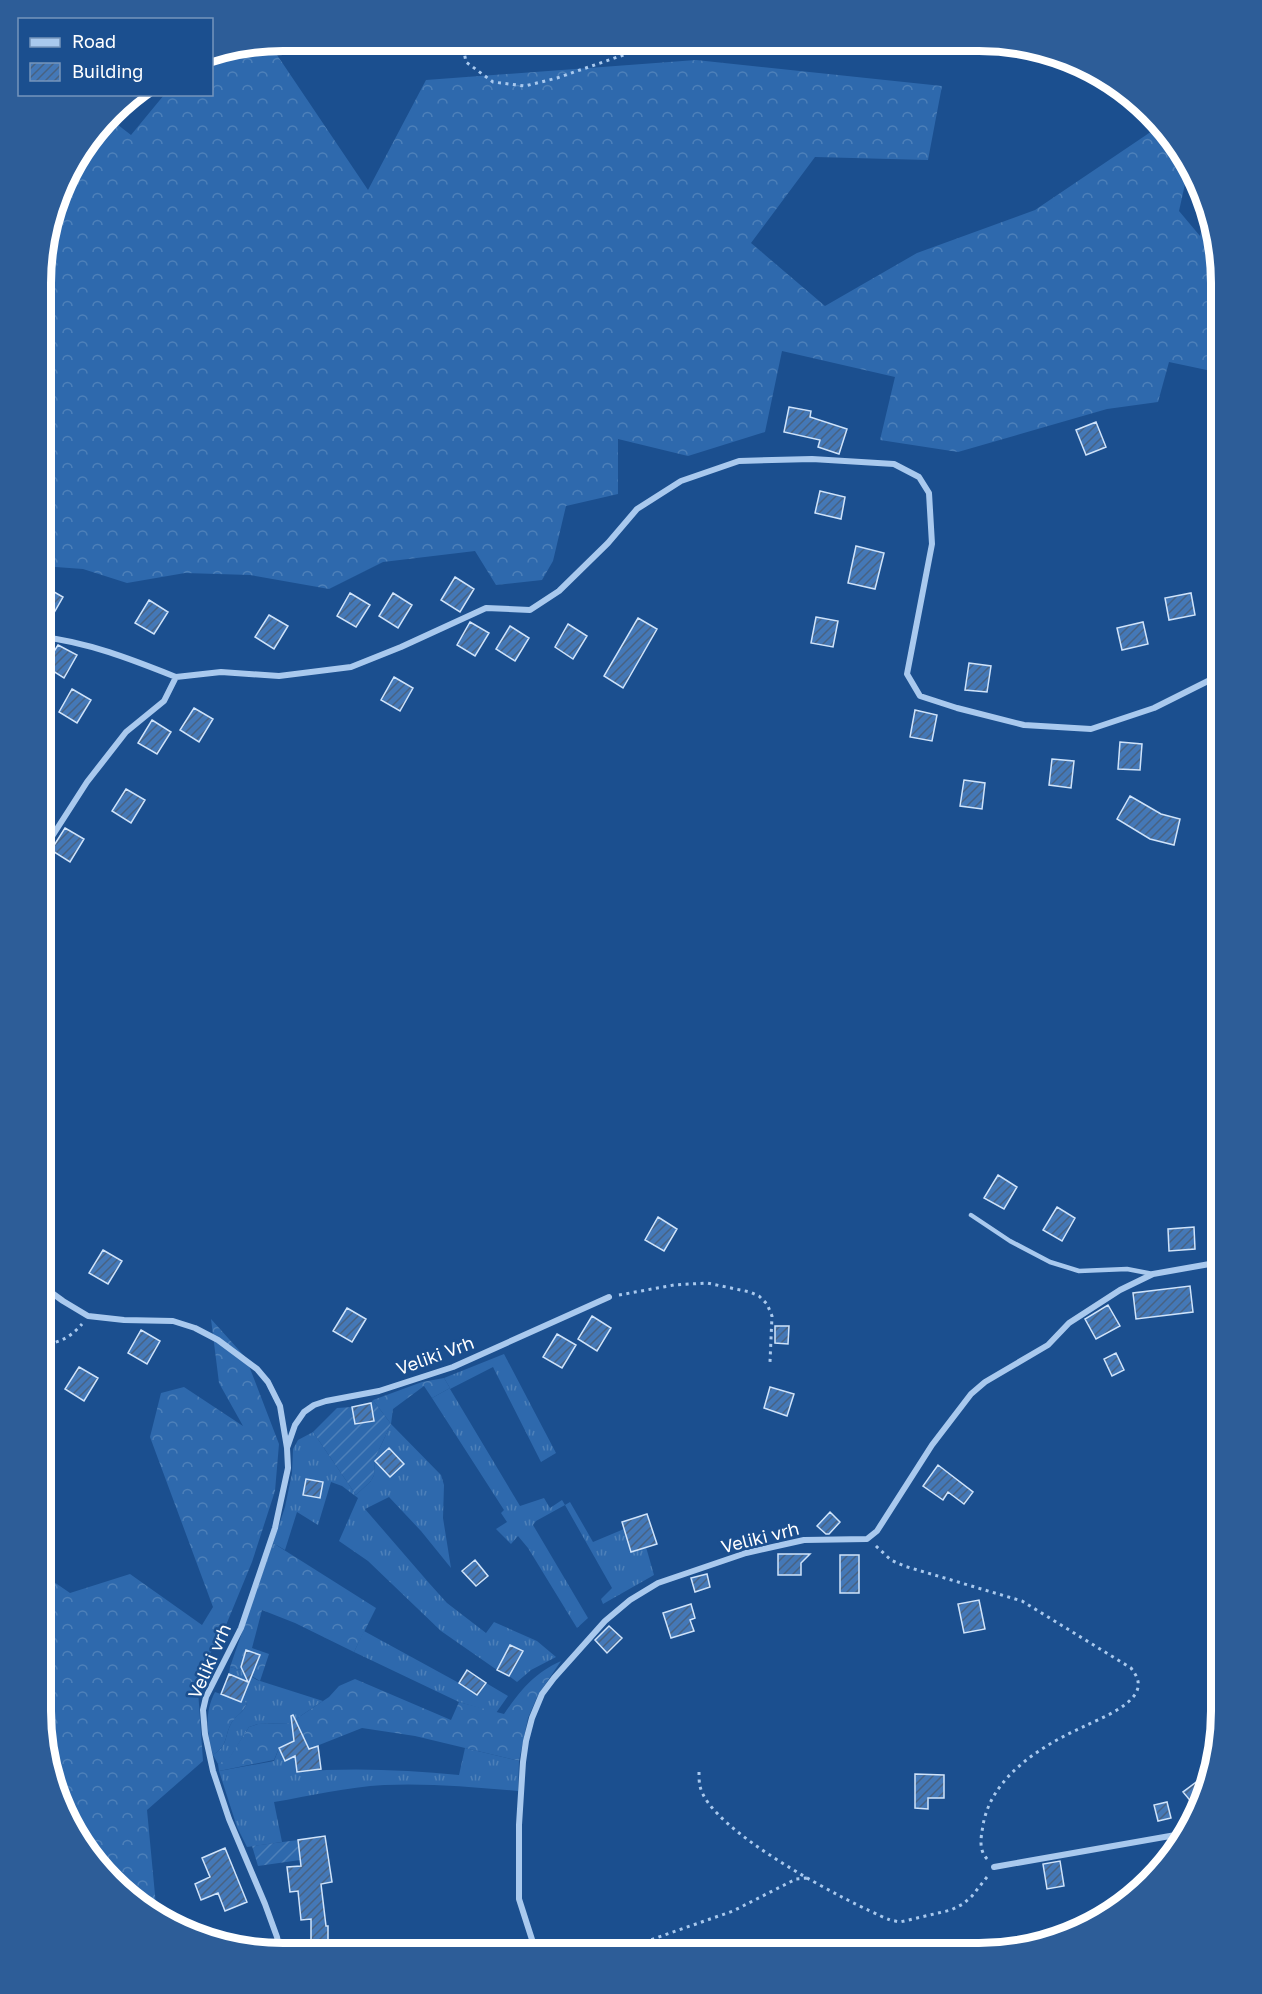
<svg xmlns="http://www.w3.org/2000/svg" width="1262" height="1994" font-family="'Golos Text',sans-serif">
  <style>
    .grass { fill: url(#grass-tufts) }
    .forest { fill: url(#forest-crowns) }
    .garden { fill: url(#garden-furrows) }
    .building { fill: url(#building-hatch); stroke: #cfe3fa; stroke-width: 1.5 }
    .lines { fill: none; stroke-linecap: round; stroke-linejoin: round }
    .path { stroke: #a9c9ee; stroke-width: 3; stroke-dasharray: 3 4.5; stroke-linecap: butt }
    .lane { stroke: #a9c9ee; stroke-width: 4.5 }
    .street { stroke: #a9c9ee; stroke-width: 6 }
    .labels { text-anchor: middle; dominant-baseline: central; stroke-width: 5; stroke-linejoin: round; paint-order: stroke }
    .street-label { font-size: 18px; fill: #fff; stroke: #1b4f8f }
    .rim { fill: none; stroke: #fff; stroke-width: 8 }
  </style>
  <defs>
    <pattern id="grass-tufts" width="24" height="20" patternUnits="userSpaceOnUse" patternTransform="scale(1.5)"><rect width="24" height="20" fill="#2e69ad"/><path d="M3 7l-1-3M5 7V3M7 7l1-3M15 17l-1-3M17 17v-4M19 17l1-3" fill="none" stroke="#4d80b9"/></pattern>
    <pattern id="forest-crowns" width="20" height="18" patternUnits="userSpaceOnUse" patternTransform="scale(1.5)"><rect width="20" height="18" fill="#2e69ad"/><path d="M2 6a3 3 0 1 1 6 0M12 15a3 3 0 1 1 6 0" fill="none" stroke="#4d80b9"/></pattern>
    <pattern id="garden-furrows" width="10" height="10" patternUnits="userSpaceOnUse" patternTransform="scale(1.5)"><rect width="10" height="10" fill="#2e69ad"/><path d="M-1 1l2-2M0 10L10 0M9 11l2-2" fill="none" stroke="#4d80b9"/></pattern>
    <pattern id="building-hatch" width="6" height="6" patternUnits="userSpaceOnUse" patternTransform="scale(1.5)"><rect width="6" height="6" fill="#4478b7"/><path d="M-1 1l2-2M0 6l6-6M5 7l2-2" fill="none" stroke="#486282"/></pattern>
  </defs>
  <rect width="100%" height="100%" fill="#1b4f8f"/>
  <path class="grass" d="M504,1354L556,1453L541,1462L493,1367L450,1389L520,1506L544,1498L550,1508L562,1500L565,1505L570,1502L593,1542L624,1529L646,1547L654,1575L603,1604L601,1599L612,1588L565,1505L536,1521L533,1525L588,1618L577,1628L528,1548L518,1536L511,1544L496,1529L507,1522L501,1513L504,1510L432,1398L450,1388L444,1378Z
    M391,1424L441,1475L444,1485L443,1518L451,1568L421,1531L389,1497L365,1509L429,1583L447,1603L486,1633L494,1622L537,1641L556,1657L531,1670L517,1682L509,1676L522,1652L497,1670L441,1631L368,1561L339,1541L358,1498L342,1486L331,1482L318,1525L297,1512L285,1550L273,1543L285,1507L292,1473L293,1449L298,1440L313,1432L356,1495L371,1481L374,1475L375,1458Z
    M364,1631L459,1683L477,1695L486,1683L508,1696L496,1713L459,1702L354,1652Z
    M230,1667L241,1670L257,1680L323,1701L290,1723L258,1724L249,1727L229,1759L218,1764L213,1755C229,1745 224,1735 232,1722C237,1714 244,1713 247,1703L241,1702L248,1682L229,1674Z
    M279,1748L285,1761L295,1756L297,1772C352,1767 405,1770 459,1775L465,1748L519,1761L518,1791C473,1787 429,1783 384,1785C347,1787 310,1796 274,1802L282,1842L247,1847L237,1827L219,1771L274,1761Z"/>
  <path class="forest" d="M283,41H351L275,52L368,190L426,80L696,60L942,86L928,160L815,157L751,243L825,306L917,253L1035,210L1161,125L1171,135L1189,166L1179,211L1200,236L1207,208L1221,283V373L1169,362L1158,402L1107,409L958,452L880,440L895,377L782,351L765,432L688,456L618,439V494L566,506L553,561L542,580L496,585L475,551L383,562L329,589L250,575L185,573L127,583L83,569L42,566L43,252L66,175L109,118L131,135L164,95L212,94V55Z
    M211,1319L246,1358L279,1444L275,1491L252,1562L224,1630L197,1676L203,1761L147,1810L157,1916L136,1904L91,1859L59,1804L41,1711V1573L70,1593L130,1574L202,1625L213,1607L150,1437L161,1393L184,1387L243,1426L219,1383Z
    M444,1378L450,1388L432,1398L424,1386L393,1409L391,1424L373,1400L422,1382Z
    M273,1543L376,1608L354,1652L295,1623L262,1610L252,1648L269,1654L260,1681L241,1670L230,1667Z
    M561,1661L538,1695L528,1718L519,1761L415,1736L362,1728L309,1749L303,1737L279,1748L274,1760L219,1771L218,1764L229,1758L249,1727L258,1724L290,1723L329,1697L339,1686L355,1679L451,1720L459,1702L504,1714C521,1690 533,1674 561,1661Z
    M215,1692L247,1703C244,1712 237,1715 232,1722C224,1735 229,1745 213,1755C207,1734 204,1713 215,1692Z"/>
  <path class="garden" d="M373,1400L391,1424L375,1458L374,1475L371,1481L356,1495L313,1432L337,1408L352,1407L355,1424L373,1421L371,1403Z
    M298,1840L300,1860L258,1866L252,1846Z"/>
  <path class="building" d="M789,407L811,411L810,417L847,429L839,454L818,447L820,440L784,432Z
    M1096,422L1106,447L1086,455L1076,430Z
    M820,491L845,497L841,519L815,513Z
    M856,546L884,553L875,589L848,583Z
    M455,577L474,589L460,612L441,600Z
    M42,585L63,597L43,632H42Z
    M350,593L370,605L356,627L337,616Z
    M393,593L412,605L398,628L379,616Z
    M1191,593L1195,615L1169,620L1165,598Z
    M149,600L168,612L154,634L135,623Z
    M269,615L288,626L274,649L255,637Z
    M816,617L838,621L833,647L811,643Z
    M638,618L657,629L623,688L604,676Z
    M470,622L489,633L475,656L457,645Z
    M1143,622L1148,644L1122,650L1117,628Z
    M568,624L587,636L573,659L555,647Z
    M510,626L529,638L515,661L496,649Z
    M58,645L77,655L64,678L45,666Z
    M969,663L991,666L987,692L965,690Z
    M394,677L413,688L400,711L381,700Z
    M72,689L91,700L77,723L59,712Z
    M194,708L213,719L199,742L180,730Z
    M915,710L937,715L932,741L910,737Z
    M152,720L171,732L157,754L138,743Z
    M1120,742L1142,744L1140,770L1118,769Z
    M1052,759L1074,761L1071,788L1049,785Z
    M964,780L985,783L982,809L960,806Z
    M126,789L145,800L131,823L112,811Z
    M1130,796L1161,814L1180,819L1174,845L1150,839L1117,819Z
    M65,828L84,839L70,862L51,850Z
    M998,1175L1017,1187L1004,1209L984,1198Z
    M1057,1207L1075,1218L1062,1241L1043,1230Z
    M658,1217L677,1229L664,1251L645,1240Z
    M1194,1227L1195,1249L1169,1251L1168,1229Z
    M103,1250L122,1261L108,1284L89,1273Z
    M1190,1286L1193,1312L1136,1319L1133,1293Z
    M1108,1305L1120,1326L1096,1339L1085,1319Z
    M347,1308L366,1319L352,1342L333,1331Z
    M592,1316L611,1328L597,1351L578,1339Z
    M775,1326H789L788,1344L775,1343Z
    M141,1330L160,1341L147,1364L128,1353Z
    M557,1334L576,1345L562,1368L543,1357Z
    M1116,1353L1124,1370L1112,1376L1104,1359Z
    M79,1367L98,1378L84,1401L65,1389Z
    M770,1387L794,1394L787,1416L764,1408Z
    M371,1403L374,1421L355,1424L352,1407Z
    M389,1448L404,1464L390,1477L375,1461Z
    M938,1465L973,1492L964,1504L948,1492L943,1500L923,1486Z
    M306,1479L323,1482L320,1498L303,1495Z
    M830,1512L840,1522L829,1534H826L817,1526Z
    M647,1514L657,1544L631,1552L622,1522Z
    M778,1554H810L801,1563V1575H778Z
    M840,1555H859V1593H840Z
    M475,1560L488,1576L476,1586L462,1571Z
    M707,1574L710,1587L695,1592L691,1578Z
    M979,1600L985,1629L964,1633L958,1604Z
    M691,1604L695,1618L690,1620L694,1631L671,1638L663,1613Z
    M609,1626L622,1638L607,1653L595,1640Z
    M510,1645L523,1651L509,1676L497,1670Z
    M246,1650L260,1655L241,1702L221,1694L229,1674L248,1682L241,1667Z
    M467,1670L486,1683L477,1695L459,1683Z
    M293,1715L309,1749L318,1746L321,1769L297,1772L295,1756L285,1761L279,1748L294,1741L291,1716Z
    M915,1774L944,1775V1798H928V1809L915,1808Z
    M1199,1780L1208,1791L1198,1810L1183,1792Z
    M1167,1802L1171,1818L1158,1821L1154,1805Z
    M325,1836L332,1882L321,1884L326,1926H328V1949H311V1919L301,1920L298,1891L290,1892L287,1867L301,1866L298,1840Z
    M225,1848L247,1902L225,1911L218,1893L201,1900L195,1884L210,1877L202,1858Z
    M1060,1861L1064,1886L1047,1889L1043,1864Z"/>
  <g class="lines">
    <path class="path" d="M462,41L466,62L493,82L525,86L557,78L632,52L728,42
      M619,1295L674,1285L707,1283L750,1292L759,1296L767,1304L772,1316L770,1362
      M41,1345C59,1343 70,1338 82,1324
      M876,1546L891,1560L904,1566L1022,1601L1131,1668C1137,1676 1141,1683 1136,1693C1126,1709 1101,1718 1085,1726C1043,1745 992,1775 983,1825C981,1838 978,1850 988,1860
      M699,1772C699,1777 699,1782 700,1786C709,1831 849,1903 890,1920L900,1922L951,1910L963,1904L972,1896L987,1877
      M616,1952L733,1911L796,1879L807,1878"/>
    <path class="lane" d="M971,1215L1010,1241L1050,1262L1079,1271L1127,1269L1153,1274"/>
    <path class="street" d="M42,637C88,642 133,660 176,677
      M42,852L87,782L126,732L164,701L176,677L221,672L279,676L351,667L401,647L486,608L530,610L559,591L608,543L637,509L681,481L739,461L812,459L894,464L919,477L929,493L932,544L907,674L920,696L957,708L1024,725L1091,729L1154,708L1212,679L1221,678
      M41,1285L63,1301L88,1316L124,1320L173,1321L195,1328L218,1340L257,1369L268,1382L280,1406L287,1448L288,1468L275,1528L241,1628L206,1697L203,1710L205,1734L213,1771L229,1819L265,1904L277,1937L280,1952
      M287,1448L295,1425L304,1412L314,1405L326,1401L379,1391L453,1367L609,1297
      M994,1867L1187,1833
      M536,1952L519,1899V1825L523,1762L526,1741L532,1718L542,1694L554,1678L605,1621L630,1600L658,1583L746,1553L804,1540L867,1539L877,1531L932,1445L971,1394L985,1382L1048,1345L1069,1323L1120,1290L1153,1274L1221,1262"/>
  </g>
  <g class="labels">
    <g class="street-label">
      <text transform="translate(435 1355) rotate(-20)">Veliki Vrh</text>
      <text transform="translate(760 1537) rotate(-14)">Veliki vrh</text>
      <text transform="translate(209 1661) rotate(-66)">Veliki vrh</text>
    </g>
  </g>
  <path d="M0 0H1262V1994H0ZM283 51H979A232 232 0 0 1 1211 283V1711A232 232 0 0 1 979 1943H283A232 232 0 0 1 51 1711V283A232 232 0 0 1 283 51Z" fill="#2d5d98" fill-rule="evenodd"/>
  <path class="rim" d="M283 51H979A232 232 0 0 1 1211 283V1711A232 232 0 0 1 979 1943H283A232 232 0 0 1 51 1711V283A232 232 0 0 1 283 51Z"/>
  <rect x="18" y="18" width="195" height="78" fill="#1b4f8f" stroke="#7695bc" stroke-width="1.5"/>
  <rect x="30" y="38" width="30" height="9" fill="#a9c9ee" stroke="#7695bc" stroke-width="1.5"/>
  <text x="72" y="48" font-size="18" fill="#ffffff">Road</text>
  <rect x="30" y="63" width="30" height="18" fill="url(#building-hatch)" stroke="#7695bc" stroke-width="1.5"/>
  <text x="72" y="78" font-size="18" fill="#ffffff">Building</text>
</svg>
